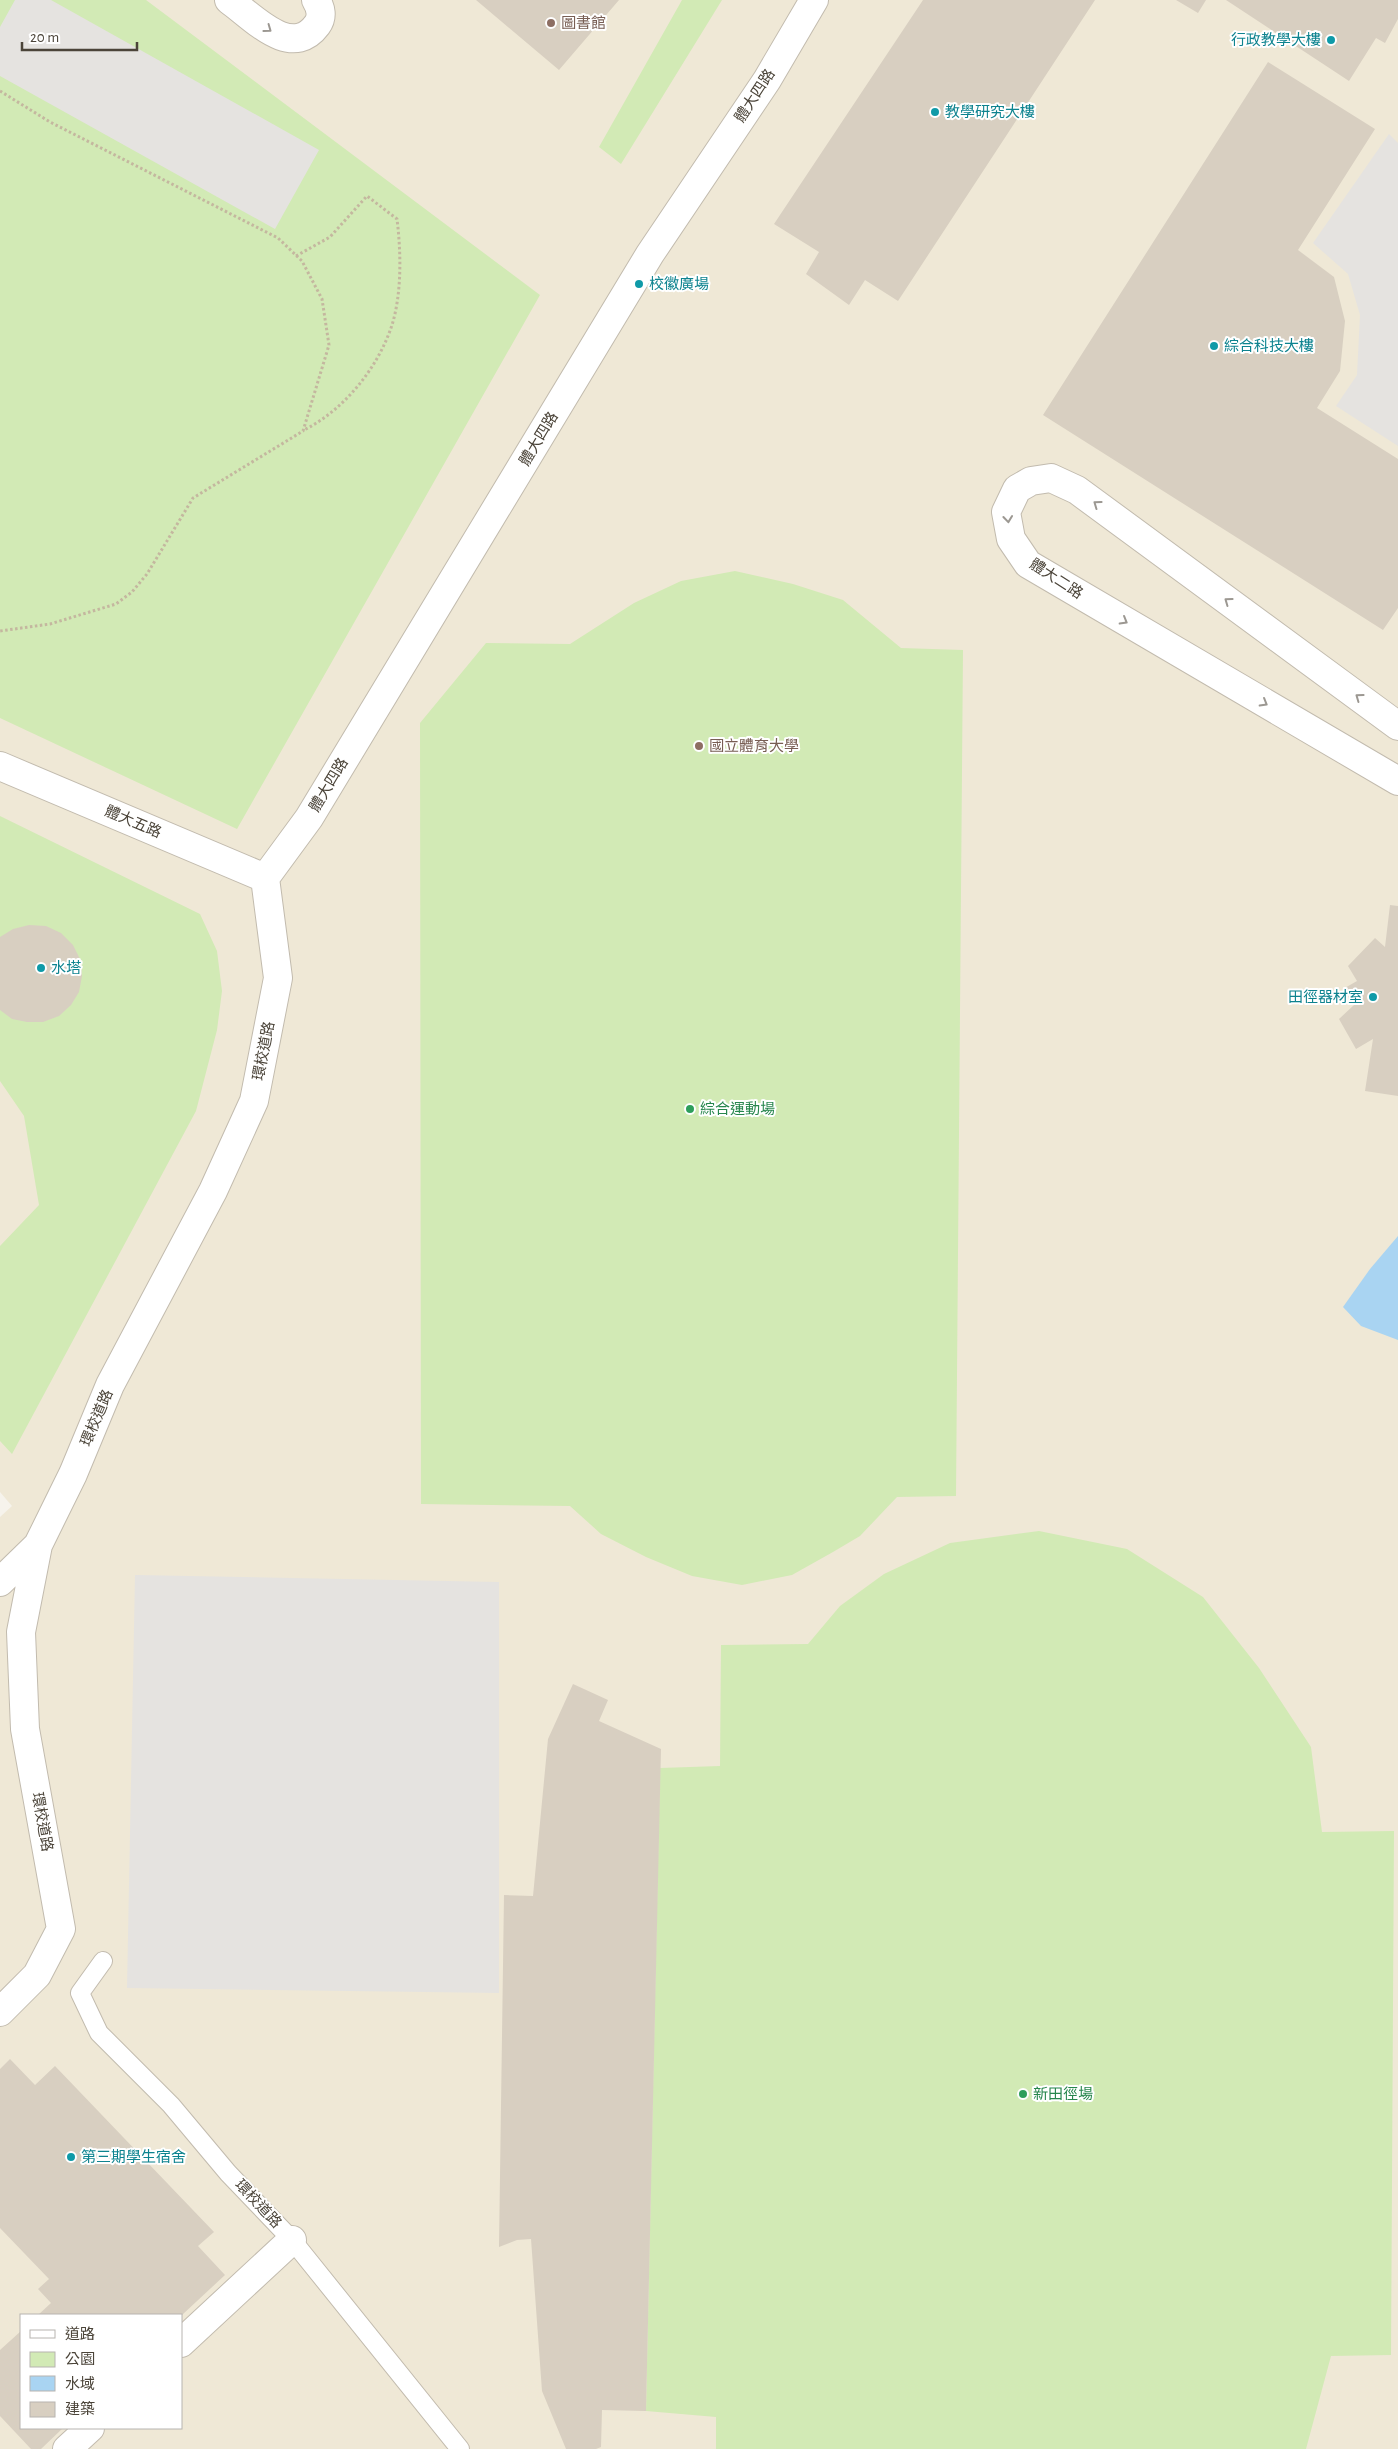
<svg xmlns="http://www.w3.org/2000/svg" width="1398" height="2449" font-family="'Alegreya Sans','Noto Sans TC',sans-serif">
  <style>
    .education { fill: #efe8d6; fill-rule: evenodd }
    .green { fill: #d2eab5 }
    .parking { fill: #e5e3e0 }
    .water { fill: #a9d4f2 }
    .building { fill: #d8cfc1 }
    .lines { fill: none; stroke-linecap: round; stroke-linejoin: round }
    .service-casing { stroke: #c2bbae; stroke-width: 20 }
    .minor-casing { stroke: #c2bbae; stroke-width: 30 }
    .tertiary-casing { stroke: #c2bbae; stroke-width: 30 }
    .path { stroke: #c4b79f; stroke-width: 3; stroke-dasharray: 2.5 2.5; stroke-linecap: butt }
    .service { stroke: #fff; stroke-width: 18 }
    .minor { stroke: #fff; stroke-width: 28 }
    .tertiary { stroke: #fff; stroke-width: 28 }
    .oneway { stroke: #9c9892 }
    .education-dot { fill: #8d6e63; stroke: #fff; stroke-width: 2 }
    .culture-dot { fill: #0f9aa8; stroke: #fff; stroke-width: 2 }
    .leisure-dot { fill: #2e9e5b; stroke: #fff; stroke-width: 2 }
    .labels { text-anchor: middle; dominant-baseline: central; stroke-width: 4; stroke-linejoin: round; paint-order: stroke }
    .education-label { font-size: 15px; fill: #785e54; stroke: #fff; text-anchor: start }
    .culture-label { font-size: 15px; fill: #0d838f; stroke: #fff; text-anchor: start }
    .street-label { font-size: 15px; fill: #4b4439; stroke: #fff }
    .leisure-label { font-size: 15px; fill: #27864d; stroke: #fff; text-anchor: start }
  </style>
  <rect width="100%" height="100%" fill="#f6f3ec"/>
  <path class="education" d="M0,0H1398V2449H0V1517L12,1506L0,1492ZM21,2315H181V2428H21Z"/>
  <path class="green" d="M0,0H146L540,295L237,829L0,718Z
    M682,0H722L621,164L599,147Z
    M735,571L793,584L843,600L901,648L963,650L956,1496L897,1497L860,1536L833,1552L792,1575L742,1585L692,1576L646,1557L601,1534L570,1506L421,1504L420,723L486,643L570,644L634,603L681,581Z
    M0,816L200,914L217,951L222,991L217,1030L196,1111L12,1454L0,1441V1246L39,1205L24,1116L0,1081Z
    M1039,1531L1127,1549L1203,1597L1259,1668L1311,1747L1322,1832L1394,1831L1391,2355L1331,2356L1306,2449H716V2417L646,2411L660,1768L720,1766L721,1645L808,1644L840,1606L884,1574L950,1543Z"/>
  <path class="parking" d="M15,0H51L319,150L275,229L0,76V27Z
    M1389,134L1398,143V446L1336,406L1357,375L1360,315L1348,274L1313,243Z
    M135,1575L499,1582V1993L127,1988Z"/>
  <path class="water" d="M1398,1236V1340L1361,1326L1343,1307L1370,1269Z"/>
  <path class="building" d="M476,0H619L559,70Z
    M923,0H1095L898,301L865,280L849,305L806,274L819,252L774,224Z
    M1176,0H1206L1198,13Z
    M1226,0H1398V19L1385,43L1376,38L1349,81Z
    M1268,62L1375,129L1298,250L1334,277L1345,321L1340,371L1317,408L1398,459V608L1383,630L1043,415Z
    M1390,905L1398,906V1096L1365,1091L1373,1039L1356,1049L1339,1019L1354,1005L1343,989L1357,981L1348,966L1375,938L1385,947Z
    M29,925L46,926L61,933L73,945L80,959L82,976L79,992L71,1005L59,1016L43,1022H27L12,1019L0,1010V937L13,929Z
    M573,1684L608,1700L599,1721L661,1749L646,2411L602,2410L601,2447L596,2449H566L542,2391L531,2239L517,2240L499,2247L504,1895L533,1896L548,1739Z
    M10,2059L35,2085L55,2066L214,2232L198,2246L225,2275L182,2315H38L51,2303L38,2289L49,2279L0,2228V2069Z
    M21,2331V2428H63L41,2449H31L0,2416V2350Z"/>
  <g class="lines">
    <g class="service-casing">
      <path id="service" d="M103,1961L80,1993L99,2033L171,2105L228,2173L292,2240L460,2449"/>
    </g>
    <g class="minor-casing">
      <path id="minor" d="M0,766L265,878
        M265,878L309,818L650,254L767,80L814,0
        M0,1582L38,1545
        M0,2012L37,1975L61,1929L25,1729L21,1632L38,1545L73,1474L110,1385L213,1191L254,1101L278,978L265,878
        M181,2343L292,2240
        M67,2449L90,2428"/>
    </g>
    <g class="tertiary-casing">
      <path id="tertiary" d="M229,0C253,17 291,60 317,25C323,17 321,8 316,0
        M1398,726L1077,490L1051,478L1031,481L1017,489L1006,512L1011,539L1028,564L1398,781"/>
    </g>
    <path class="path" d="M0,91L50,122L278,238L302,261L322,299L329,345L303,431L193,498L147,574L132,592L116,604L50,624L0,631
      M296,256L330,237L367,196L397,219C401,251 402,293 392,325C378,368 344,410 304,430"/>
    <use href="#service" class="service"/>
    <use href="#minor" class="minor"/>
    <use href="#tertiary" class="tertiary"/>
  </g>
  <defs><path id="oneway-chevron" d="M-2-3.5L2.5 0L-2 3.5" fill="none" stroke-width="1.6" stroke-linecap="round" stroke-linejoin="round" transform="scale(1.25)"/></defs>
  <g class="oneway">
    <use href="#oneway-chevron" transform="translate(268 29) rotate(36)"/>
    <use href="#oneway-chevron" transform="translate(1097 504) rotate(-144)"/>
    <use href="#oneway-chevron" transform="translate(1008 519) rotate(84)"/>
    <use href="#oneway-chevron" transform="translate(1228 601) rotate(-144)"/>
    <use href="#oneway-chevron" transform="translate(1124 621) rotate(30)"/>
    <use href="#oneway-chevron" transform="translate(1359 697) rotate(-144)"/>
    <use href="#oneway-chevron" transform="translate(1264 703) rotate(30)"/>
  </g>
  <g class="education-dot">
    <circle cx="551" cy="23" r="5"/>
    <circle cx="699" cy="746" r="5"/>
  </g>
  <g class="culture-dot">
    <circle cx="1331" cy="40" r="5"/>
    <circle cx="935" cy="112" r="5"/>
    <circle cx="639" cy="284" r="5"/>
    <circle cx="1214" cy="346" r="5"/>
    <circle cx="41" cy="968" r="5"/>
    <circle cx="1373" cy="997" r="5"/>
    <circle cx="71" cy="2157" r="5"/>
  </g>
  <g class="leisure-dot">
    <circle cx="690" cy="1109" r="5"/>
    <circle cx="1023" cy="2094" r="5"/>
  </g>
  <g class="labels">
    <g class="education-label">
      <text x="561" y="23">圖書館</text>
      <text x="709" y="746">國立體育大學</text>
    </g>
    <g class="culture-label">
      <text x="1321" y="40" text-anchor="end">行政教學大樓</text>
      <text x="945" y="112">教學研究大樓</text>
      <text x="649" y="284">校徽廣場</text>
      <text x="1224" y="346">綜合科技大樓</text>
      <text x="51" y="968">水塔</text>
      <text x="1363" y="997" text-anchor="end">田徑器材室</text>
      <text x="81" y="2157">第三期學生宿舍</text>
    </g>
    <g class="street-label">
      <text transform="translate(755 96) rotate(-57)">體大四路</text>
      <text transform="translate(539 439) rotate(-59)">體大四路</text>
      <text transform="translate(1056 579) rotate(33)">體大二路</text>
      <text transform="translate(329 785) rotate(-59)">體大四路</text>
      <text transform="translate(133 822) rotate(23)">體大五路</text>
      <text transform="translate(264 1051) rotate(-79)">環校道路</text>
      <text transform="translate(97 1418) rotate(-67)">環校道路</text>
      <text transform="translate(42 1822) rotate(80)">環校道路</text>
      <text transform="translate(258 2204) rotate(47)">環校道路</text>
    </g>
    <g class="leisure-label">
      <text x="700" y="1109">綜合運動場</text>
      <text x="1033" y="2094">新田徑場</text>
    </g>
  </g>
  <rect x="20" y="2314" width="162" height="115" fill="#ffffff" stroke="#b7b4b0"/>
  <rect x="30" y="2330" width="25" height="8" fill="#ffffff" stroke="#b7b4b0"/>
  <text x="65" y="2339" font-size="15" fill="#4b4439">道路</text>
  <rect x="30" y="2352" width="25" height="15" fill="#d2eab5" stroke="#b7b4b0"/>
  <text x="65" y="2364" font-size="15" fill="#4b4439">公園</text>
  <rect x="30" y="2376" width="25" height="15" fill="#a9d4f2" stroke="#b7b4b0"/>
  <text x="65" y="2389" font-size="15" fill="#4b4439">水域</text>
  <rect x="30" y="2402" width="25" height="15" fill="#d8cfc1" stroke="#b7b4b0"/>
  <text x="65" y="2414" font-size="15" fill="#4b4439">建築</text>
  <path d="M22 42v8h115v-8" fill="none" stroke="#4b4439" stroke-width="2.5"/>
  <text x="30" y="42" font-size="15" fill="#4b4439" stroke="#ffffff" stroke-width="4" paint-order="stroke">20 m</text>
</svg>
